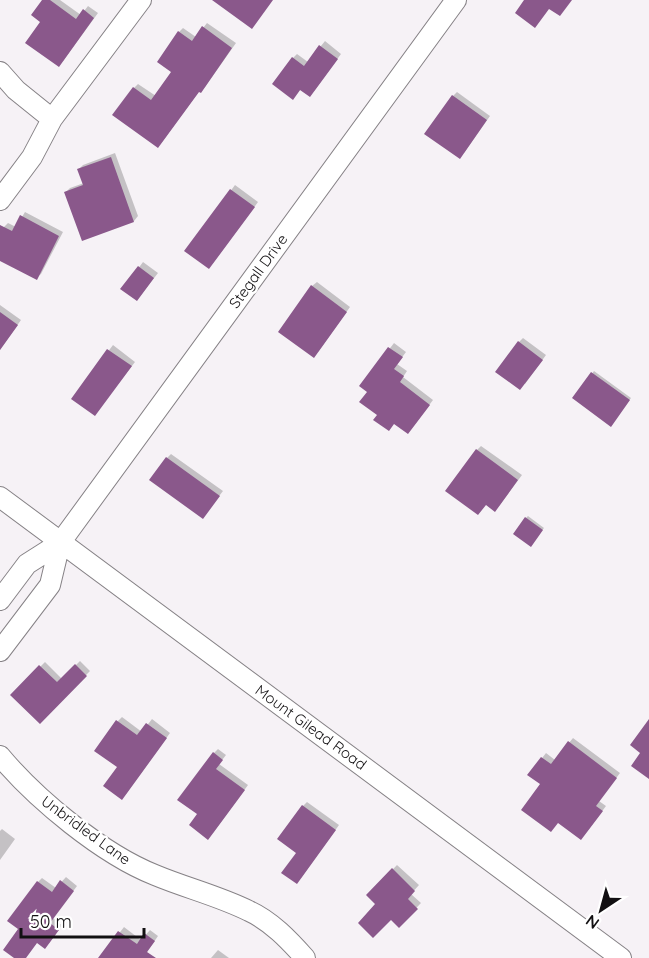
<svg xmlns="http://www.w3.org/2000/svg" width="649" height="958" font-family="Quicksand,sans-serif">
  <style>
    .shadow { fill: #0003 }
    .building { fill: #8a588b }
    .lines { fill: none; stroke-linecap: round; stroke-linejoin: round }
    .minor-casing { stroke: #868286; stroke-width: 22 }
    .minor { stroke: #fff; stroke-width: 20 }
    .labels { text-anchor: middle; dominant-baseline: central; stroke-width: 5; stroke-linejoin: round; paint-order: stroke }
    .street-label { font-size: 15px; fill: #121012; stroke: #fff }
  </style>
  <rect width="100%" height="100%" fill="#f6f2f6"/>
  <path class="shadow" d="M44,0H60L81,15L88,6L98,13L63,61L42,21Z
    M207,23L236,43L205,87L200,90L162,142L134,88L138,84L156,96L174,72L179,32L183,28L196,37Z
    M325,41L341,54L314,91L301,89L297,94L293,58L297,54L308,62Z
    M457,92L490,116L464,153L453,96Z
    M115,153L138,216L134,221L83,239L66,192L70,188L84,183L79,169L83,165Z
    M235,185L258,202L213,263L186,251Z
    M25,212L63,232L41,274L36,278L0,259V234L4,227L8,223L16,227Z
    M143,262L158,273L141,295L123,289Z
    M317,282L350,307L318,352L312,286Z
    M0,305L21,320L0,350Z
    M523,338L546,355L525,384L519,342Z
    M394,343L406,352L397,364L407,371L403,377L433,400L412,428L394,423L379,415L369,391L361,386Z
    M113,345L135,362L95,414L73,398Z
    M594,371L631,398L612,423L574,398Z
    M481,446L522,475L499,506L477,450Z
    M171,454L223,491L203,517L167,458Z
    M528,516L544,528L532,543L526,518Z
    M80,661L90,671L40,722L12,695L45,662L62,679Z
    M122,717L142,732L152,719L170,733L126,794L119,767L118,721Z
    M573,738L620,773L599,801L606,806L585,834L542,784L529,775L546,753L555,760Z
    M218,749L226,755L219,764L248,785L213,833L199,814L214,753Z
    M307,802L339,825L301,878L303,806Z
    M2,829L15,839L0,860V831Z
    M397,865L419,885L411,894L421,903L399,926L368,895Z
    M66,877L77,886L53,918L62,925L49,943L37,942L25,958H16L20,929L38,882L42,878L56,888Z
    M124,927L141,940L150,930L158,936L145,955L149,958H100Z
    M218,950L229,958H211Z"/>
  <path class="building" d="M42,0H50L76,19L83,9L94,18L59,67L25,43L40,22L31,15Z
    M212,0H273L252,29Z
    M524,0H572L560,16L549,9L535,28L515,13Z
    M202,26L232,48L201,93L199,92L158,148L112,115L133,87L151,100L171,72L157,62L178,31L192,41Z
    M319,45L338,59L310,97L300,90L293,100L272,84L292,57L304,66Z
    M452,95L487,120L460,159L424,134Z
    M111,157L134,222L82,241L64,192L83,185L77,169Z
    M230,189L255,207L209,269L184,251Z
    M20,215L59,236L37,280L0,261V225L12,231Z
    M138,266L154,278L137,301L120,289Z
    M311,285L347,312L314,358L278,332Z
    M0,312L18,325L0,350Z
    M518,341L543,360L520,390L495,372Z
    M388,347L403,357L394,369L404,376L400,382L430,405L408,434L394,424L389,431L373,420L377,415L359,402L367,392L359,386Z
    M107,349L132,366L95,416L71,399Z
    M591,372L630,400L611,427L572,398Z
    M476,449L518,480L495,512L486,505L478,515L445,491Z
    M166,457L220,496L203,519L149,480Z
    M525,517L543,530L531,547L513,534Z
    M75,664L87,676L40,724L10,695L39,665L57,682Z
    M649,719V779L631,766L640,753L630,745Z
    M116,720L137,735L146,723L167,738L122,800L103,786L117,767L94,751Z
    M568,741L617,778L596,806L603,811L581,840L558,823L551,832L521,810L540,784L527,775L541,757L551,764Z
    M213,752L223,760L216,769L245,790L208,840L189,825L197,814L177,800Z
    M302,805L336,830L297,884L281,873L296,853L277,839Z
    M392,868L415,891L408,899L418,909L399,928L391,920L373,938L358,923L375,904L366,895Z
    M60,880L74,891L50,923L59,930L45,949L37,943L26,958H14L3,950L18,929L7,921L37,881L52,892Z
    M118,931L137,944L144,933L155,941L147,952L156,958H98Z"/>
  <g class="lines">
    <g class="minor-casing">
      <path id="minor" d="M0,72L16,90L52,119
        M0,200L32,157L52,119L141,0
        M0,497L621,958
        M0,600L27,564L60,543L456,0
        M0,651L50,585L60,543
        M0,756C36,799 102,854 155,875C186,888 219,896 249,911C271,921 289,940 305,958"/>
    </g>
    <use href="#minor" class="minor"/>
  </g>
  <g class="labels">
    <g class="street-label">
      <text transform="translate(258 271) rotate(-54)">Stegall Drive</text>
      <text transform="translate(311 727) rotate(36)">Mount Gilead Road</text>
      <text transform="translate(86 830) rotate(36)">Unbridled Lane</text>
    </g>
  </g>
  <g transform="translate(601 910) rotate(216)" stroke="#ffffff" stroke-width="4.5" paint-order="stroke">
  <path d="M0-4.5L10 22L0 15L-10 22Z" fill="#121012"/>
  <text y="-9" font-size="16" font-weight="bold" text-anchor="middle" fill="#121012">N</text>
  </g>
  <path d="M21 928v9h123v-9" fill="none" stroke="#121012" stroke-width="3"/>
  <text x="30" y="928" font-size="18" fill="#121012" stroke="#ffffff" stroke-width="4.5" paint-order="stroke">50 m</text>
</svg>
